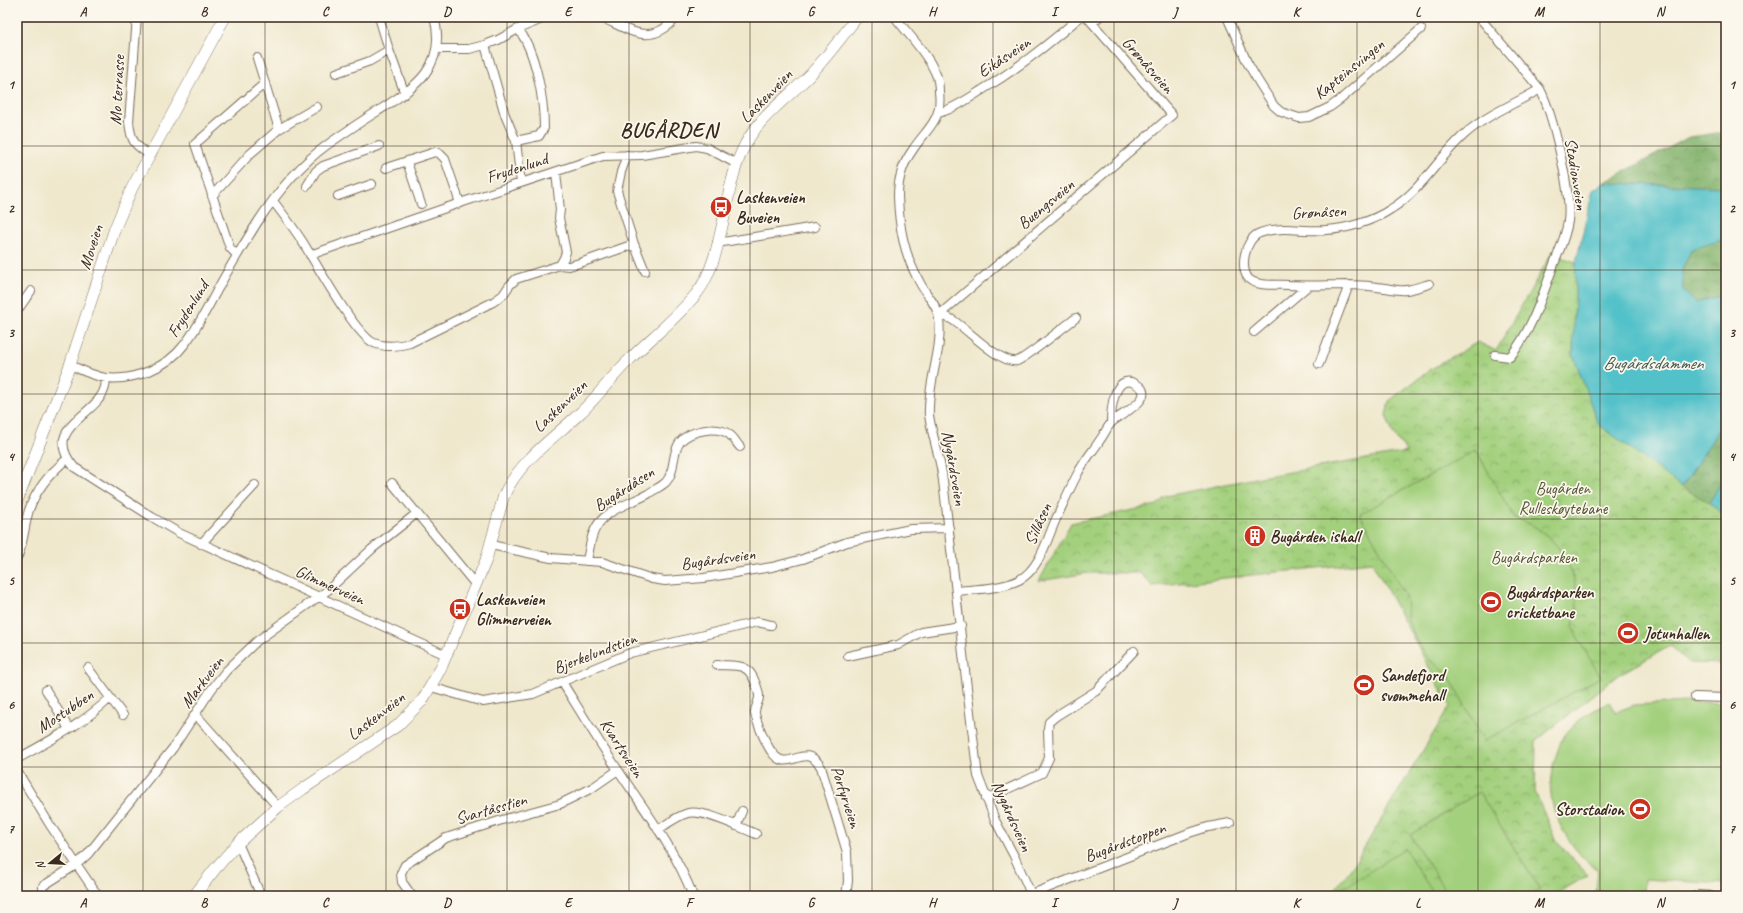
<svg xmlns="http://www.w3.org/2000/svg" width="1743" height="913" font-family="Caveat,sans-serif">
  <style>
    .forest { fill: url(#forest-crowns); stroke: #5e6e45 }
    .park { fill: url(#park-crowns); stroke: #6f7d4e }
    .garden { fill: #a3d07d; stroke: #6f7d4e }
    .water { fill: #53c1c9; stroke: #477674 }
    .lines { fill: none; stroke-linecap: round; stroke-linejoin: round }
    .street-casing { stroke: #7a6c5b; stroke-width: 10 }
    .secondary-casing { stroke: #7a6c5b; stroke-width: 12 }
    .street { stroke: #fff; stroke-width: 8 }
    .secondary { stroke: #fff; stroke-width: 11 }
    .grid { fill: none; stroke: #3b2a1e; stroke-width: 1; stroke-opacity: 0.55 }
    .labels { text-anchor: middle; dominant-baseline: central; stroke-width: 3.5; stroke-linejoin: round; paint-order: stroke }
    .street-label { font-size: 17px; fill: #3b2a1e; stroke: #fbf7ec }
    .poi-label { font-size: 17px; font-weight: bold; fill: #3b2a1e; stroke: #fbf7ec; text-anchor: start }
    .park-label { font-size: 17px; fill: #555436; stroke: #fbf7ec }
    .water-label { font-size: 18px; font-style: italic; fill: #425751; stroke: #fbf7ec }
    .district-label { font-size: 21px; font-weight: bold; letter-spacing: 1px; fill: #3b2a1e; stroke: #fbf7ec }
    .neatline { fill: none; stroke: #3b2a1e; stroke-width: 1.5 }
    .grid-label { font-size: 13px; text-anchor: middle; font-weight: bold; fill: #3b2a1e }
  </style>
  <defs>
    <pattern id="forest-crowns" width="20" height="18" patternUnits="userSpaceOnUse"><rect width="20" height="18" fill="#82b26c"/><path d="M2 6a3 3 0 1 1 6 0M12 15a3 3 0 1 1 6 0" fill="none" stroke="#6c9158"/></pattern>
    <pattern id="park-crowns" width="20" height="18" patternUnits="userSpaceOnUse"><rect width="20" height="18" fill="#a3d07d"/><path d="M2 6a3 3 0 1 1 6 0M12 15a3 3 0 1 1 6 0" fill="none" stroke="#86a966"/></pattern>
  </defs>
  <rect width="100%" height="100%" fill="#fbf7ec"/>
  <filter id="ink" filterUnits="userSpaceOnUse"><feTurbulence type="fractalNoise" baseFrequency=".025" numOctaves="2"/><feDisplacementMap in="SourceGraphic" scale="8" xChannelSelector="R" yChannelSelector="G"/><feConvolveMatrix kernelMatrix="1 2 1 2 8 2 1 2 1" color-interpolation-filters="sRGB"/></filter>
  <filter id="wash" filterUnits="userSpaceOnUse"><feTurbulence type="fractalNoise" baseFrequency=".012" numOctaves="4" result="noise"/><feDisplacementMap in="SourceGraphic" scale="16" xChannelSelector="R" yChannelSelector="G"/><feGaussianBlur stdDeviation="0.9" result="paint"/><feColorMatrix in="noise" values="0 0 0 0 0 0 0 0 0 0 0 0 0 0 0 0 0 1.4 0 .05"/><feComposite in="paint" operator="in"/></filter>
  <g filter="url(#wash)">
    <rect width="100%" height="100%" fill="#efe8cd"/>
    <path class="forest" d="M1726,132V187L1603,183L1689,137Z
      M1726,239V294L1695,303L1683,289L1682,269L1692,249Z
      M1726,419V475L1709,503L1726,516L1680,494L1682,487Z"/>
    <path class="park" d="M1551,254L1576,262L1573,354L1682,487L1709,503L1726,516V664L1689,663L1670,646L1618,675L1536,741L1535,792L1556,841L1588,875L1553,896H1330L1353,866L1450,706L1372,562L1152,586L1140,573H1088L1039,581L1071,523L1157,505L1166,496L1261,477L1407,452L1393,434L1386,415L1389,401L1431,369L1478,342L1496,351Z"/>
    <path class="garden" d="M1476,450L1514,518C1548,527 1573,558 1576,593C1577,600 1577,607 1576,614C1575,618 1573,623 1573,626C1573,632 1596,669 1601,677L1484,741L1448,674L1430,660L1417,642L1408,621L1406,598L1360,514Z
      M1610,702L1616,712L1634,705L1687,702L1726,703V884L1644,879L1643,894L1596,891L1598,870C1576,856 1553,821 1551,795C1549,781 1552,766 1557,753C1559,748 1560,743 1562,739C1574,721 1591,711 1610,702Z
      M1479,792L1540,890L1531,896H1449L1410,835Z
      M1405,849L1435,896H1341L1338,892Z"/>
    <path class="water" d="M1603,183L1726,187V239L1692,249L1682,269L1683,289L1695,303L1726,294V419L1682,487L1598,424L1573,354L1576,262L1593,190Z
      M1726,475V516L1709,503Z"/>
  </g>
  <g filter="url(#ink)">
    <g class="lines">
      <g class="street-casing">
        <path id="street" d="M137,17L129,122C131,141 134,145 150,155
          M379,17L389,50L405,94
          M600,17C631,30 650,48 677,17
          M895,17C908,34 926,52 935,72C938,78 939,85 939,92C943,121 925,130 912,151C902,165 898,179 898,196C899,227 904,254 919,281C925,294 938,305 939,319C943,351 927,383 929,415C932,437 941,459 943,481C955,580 965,678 978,776L995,820L1014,856L1032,896
          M1227,17L1247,62L1258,81L1274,106L1281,112L1299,118L1309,117L1330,107L1341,99L1421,29
          M1479,17L1540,89C1553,114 1572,194 1568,221C1566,236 1559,251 1554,264C1542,296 1532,330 1510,357L1495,355
          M1092,23L1099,17
          M485,45L505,115L516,141L521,183
          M437,49H469L485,45L498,40L518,29L547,17
          M257,58L279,129
          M336,73L370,61L389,50
          M939,113C955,108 968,99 982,90C1017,69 1049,44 1080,17
          M516,141L539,136L544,128C544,100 536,51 518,29
          M627,155L621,172L617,191L634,244L645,271
          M407,162L421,204
          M386,168L435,152L439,153L445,159L460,203
          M556,172L560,210L559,218L566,252L564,258L560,265
          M307,186L316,171L323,166L379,146
          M212,196L250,154L279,129L317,107
          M338,196L372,184
          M273,201C283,214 293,227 302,241C315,261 355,335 374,343C386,348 398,346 410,343L493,302L503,295L509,286L516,279L560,265L569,266L583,262L634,244
          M717,243L815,227
          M237,255L230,248L195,144L265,83
          M310,255L460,203L603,156L642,155L696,146L707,148L737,164
          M1429,284C1422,286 1414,289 1406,290C1400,291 1392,289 1385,288C1373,286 1361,285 1349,285C1329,285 1309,286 1289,285C1277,284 1260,287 1250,280C1238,270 1245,238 1260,233C1281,225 1303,232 1326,230C1347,229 1373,221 1391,209C1422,190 1438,158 1465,134C1486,115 1515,104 1540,89
          M17,311L31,291
          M939,315L1172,115L1087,17
          M939,315C943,316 947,317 951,319C967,328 999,364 1017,361C1025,359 1066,325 1076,318
          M1254,332L1308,286
          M1319,364L1349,285
          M70,365C81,370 93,376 106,378C134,381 168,367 184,345C196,330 205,313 214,296C227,271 242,247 257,223C276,194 299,165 327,145C344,133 360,122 378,111C414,88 448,67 434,17
          M106,378C105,381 106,384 105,387C98,416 40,427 74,467L152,517L179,533L446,655
          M392,483L475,584
          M201,544L255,485
          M491,545L551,558L602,562L652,579L665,581L704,578L772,567L803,559L847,542L911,529L949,528
          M17,558C24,543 24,526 29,510C36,490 50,473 67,459
          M587,561C589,552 590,542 593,534C601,510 628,505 648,494C653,490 661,487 666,482C676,471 671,454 680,442C690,430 718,425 730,435C734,438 737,444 740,447
          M957,591C977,589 1000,589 1019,580C1040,569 1047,539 1056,519C1063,504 1070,488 1078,473C1084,461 1093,451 1100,440C1104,435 1107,427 1112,422C1119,415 1162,396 1134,383C1114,374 1111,410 1111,422
          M848,656L898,645L921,632L961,626
          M717,665C735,666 748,662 755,682C757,687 759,691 759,697C759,703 754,707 755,714C757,723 766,744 771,751C788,777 803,739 821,767L847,852L848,881L846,896
          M88,668L123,715
          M562,682C580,711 598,741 618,770C646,812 675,849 693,896
          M431,687L483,702L533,694L630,653L757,622L771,625
          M46,690L69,729
          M1695,697L1726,698
          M196,715L278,807
          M17,759C49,741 83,724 110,698
          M17,771L50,825L98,896
          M986,799L1042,773L1049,758L1048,728L1049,722L1056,716L1096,691L1134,651
          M736,826L742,811
          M658,830C668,823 677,816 688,813C703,809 741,828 756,834
          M238,843L261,896
          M1032,894L1189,833L1208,827L1230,823
          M43,896V886L76,865L88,854L173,748L211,690L226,671L257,641L328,590L372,549L417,513
          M412,896L402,882L401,873L405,865L446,838L502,820L560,804L592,788L618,770
          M1693,896L1699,895L1714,896"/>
      </g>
      <g class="secondary-casing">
        <path id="secondary" d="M17,501L70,365L115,228L132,188L225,17
          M194,896L215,869L238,843L278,807L303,789L397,726L422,701L441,668L486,560L504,495C520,461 551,440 578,415C597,398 611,377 630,359C652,337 677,318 697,293C724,258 723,192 742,151C756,119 785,100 809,76C826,58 842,37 857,17"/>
      </g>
      <use href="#street" class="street"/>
      <use href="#secondary" class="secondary"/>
    </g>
  </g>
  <path class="grid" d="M143,17V896M265,17V896M386,17V896M507,17V896M629,17V896M750,17V896M872,17V896M993,17V896M1114,17V896M1236,17V896M1357,17V896M1478,17V896M1600,17V896M17,146H1726M17,270H1726M17,394H1726M17,519H1726M17,643H1726M17,767H1726"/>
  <defs>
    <g id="bus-disc" transform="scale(1.15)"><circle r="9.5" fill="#c8321e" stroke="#fbf7ec"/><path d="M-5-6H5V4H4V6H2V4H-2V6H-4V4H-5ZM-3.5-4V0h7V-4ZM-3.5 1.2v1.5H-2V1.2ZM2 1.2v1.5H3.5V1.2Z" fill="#fff"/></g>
    <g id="building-disc" transform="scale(1.15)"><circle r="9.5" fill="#c8321e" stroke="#fbf7ec"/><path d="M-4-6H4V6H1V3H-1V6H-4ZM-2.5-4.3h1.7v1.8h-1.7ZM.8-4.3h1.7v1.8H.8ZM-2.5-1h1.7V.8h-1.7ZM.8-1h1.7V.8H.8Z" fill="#fff"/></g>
    <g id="stadium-disc" transform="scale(1.15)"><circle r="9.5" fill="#c8321e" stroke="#fbf7ec"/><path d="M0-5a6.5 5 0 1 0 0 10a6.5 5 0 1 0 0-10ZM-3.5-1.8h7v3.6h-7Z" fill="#fff"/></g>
  </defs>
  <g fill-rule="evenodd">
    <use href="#bus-disc" x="721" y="207"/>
    <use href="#building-disc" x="1255" y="536"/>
    <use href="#stadium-disc" x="1491" y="602"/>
    <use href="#bus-disc" x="460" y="609"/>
    <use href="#stadium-disc" x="1628" y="633"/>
    <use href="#stadium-disc" x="1364" y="685"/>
    <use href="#stadium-disc" x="1640" y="809"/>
  </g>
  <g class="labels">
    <g class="street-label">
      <text transform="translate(1004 57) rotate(-34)">Eikåsveien</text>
      <text transform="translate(1148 65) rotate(49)">Grønåsveien</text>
      <text transform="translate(1349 69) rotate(-39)">Kapteinsvingen</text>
      <text transform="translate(117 90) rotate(-87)">Mo terrasse</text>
      <text transform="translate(766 96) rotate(-46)">Laskenveien</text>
      <text transform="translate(517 168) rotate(-18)">Frydenlund</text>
      <text transform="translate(1576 174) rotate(81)">Stadionveien</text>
      <text transform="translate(1046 204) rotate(-40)">Buengsveien</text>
      <text transform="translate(1319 212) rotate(-3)">Grønåsen</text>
      <text transform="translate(91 247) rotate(-72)">Moveien</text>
      <text transform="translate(188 309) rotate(-58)">Frydenlund</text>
      <text transform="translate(560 406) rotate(-44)">Laskenveien</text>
      <text transform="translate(954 468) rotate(80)">Nygårdsveien</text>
      <text transform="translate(624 489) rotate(-33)">Bugårdåsen</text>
      <text transform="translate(1038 524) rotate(-66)">Sillåsen</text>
      <text transform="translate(718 559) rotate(-8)">Bugårdsveien</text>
      <text transform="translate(330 585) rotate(24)">Glimmerveien</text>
      <text transform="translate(595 653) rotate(-21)">Bjerkelundstien</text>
      <text transform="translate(202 682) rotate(-53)">Markveien</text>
      <text transform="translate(65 711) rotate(-34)">Mostubben</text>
      <text transform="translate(376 716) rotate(-38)">Laskenveien</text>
      <text transform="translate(622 748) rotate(57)">Kvartsveien</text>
      <text transform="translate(846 797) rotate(72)">Porfyrveien</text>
      <text transform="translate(491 809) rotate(-16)">Svartåsstien</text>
      <text transform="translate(1012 816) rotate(66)">Nygårdsveien</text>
      <text transform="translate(1125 842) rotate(-21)">Bugårdstoppen</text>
    </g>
    <g class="poi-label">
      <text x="736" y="197">Laskenveien<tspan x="736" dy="20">Buveien</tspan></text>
      <text x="1270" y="536">Bugården ishall</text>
      <text x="1506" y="592">Bugårdsparken<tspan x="1506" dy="20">cricketbane</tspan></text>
      <text x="476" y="599">Laskenveien<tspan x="476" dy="20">Glimmerveien</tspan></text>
      <text x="1644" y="633">Jotunhallen</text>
      <text x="1380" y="675">Sandefjord<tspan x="1380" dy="20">svømmehall</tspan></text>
      <text x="1624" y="809" text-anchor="end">Storstadion</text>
    </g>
    <g class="park-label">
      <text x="1563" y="488">Bugården<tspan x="1563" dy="20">Rulleskøytebane</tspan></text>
      <text x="1534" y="557">Bugårdsparken</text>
    </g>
    <g class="water-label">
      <text x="1653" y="363">Bugårdsdammen</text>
    </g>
    <g class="district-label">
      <text x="669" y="130">BUGÅRDEN</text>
    </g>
  </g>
  <rect width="1743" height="913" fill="none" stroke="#fbf7ec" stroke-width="44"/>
  <g transform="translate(50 863) rotate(252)" stroke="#fbf7ec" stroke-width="3" paint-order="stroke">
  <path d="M0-3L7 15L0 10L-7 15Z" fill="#3b2a1e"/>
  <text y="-6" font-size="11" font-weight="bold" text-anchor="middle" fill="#3b2a1e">N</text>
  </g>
  <rect x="22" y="22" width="1699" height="869" class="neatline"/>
  <g class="grid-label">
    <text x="83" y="16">A</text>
    <text x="204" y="16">B</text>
    <text x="325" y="16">C</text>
    <text x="447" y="16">D</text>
    <text x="568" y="16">E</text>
    <text x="689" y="16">F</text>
    <text x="811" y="16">G</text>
    <text x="932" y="16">H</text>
    <text x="1054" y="16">I</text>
    <text x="1175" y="16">J</text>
    <text x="1296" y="16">K</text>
    <text x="1418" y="16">L</text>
    <text x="1539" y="16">M</text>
    <text x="1660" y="16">N</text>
    <text x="11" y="89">1</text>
    <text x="1732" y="89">1</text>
    <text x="11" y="213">2</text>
    <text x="1732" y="213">2</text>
    <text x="11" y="337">3</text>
    <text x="1732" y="337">3</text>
    <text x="11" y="461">4</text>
    <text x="1732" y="461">4</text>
    <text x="11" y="585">5</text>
    <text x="1732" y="585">5</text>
    <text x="11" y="709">6</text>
    <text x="1732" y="709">6</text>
    <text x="11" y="833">7</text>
    <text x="1732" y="833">7</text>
    <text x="83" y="907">A</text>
    <text x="204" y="907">B</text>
    <text x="325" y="907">C</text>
    <text x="447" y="907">D</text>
    <text x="568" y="907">E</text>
    <text x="689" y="907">F</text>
    <text x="811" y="907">G</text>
    <text x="932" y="907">H</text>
    <text x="1054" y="907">I</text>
    <text x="1175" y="907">J</text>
    <text x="1296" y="907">K</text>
    <text x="1418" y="907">L</text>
    <text x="1539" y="907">M</text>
    <text x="1660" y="907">N</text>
  </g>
</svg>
